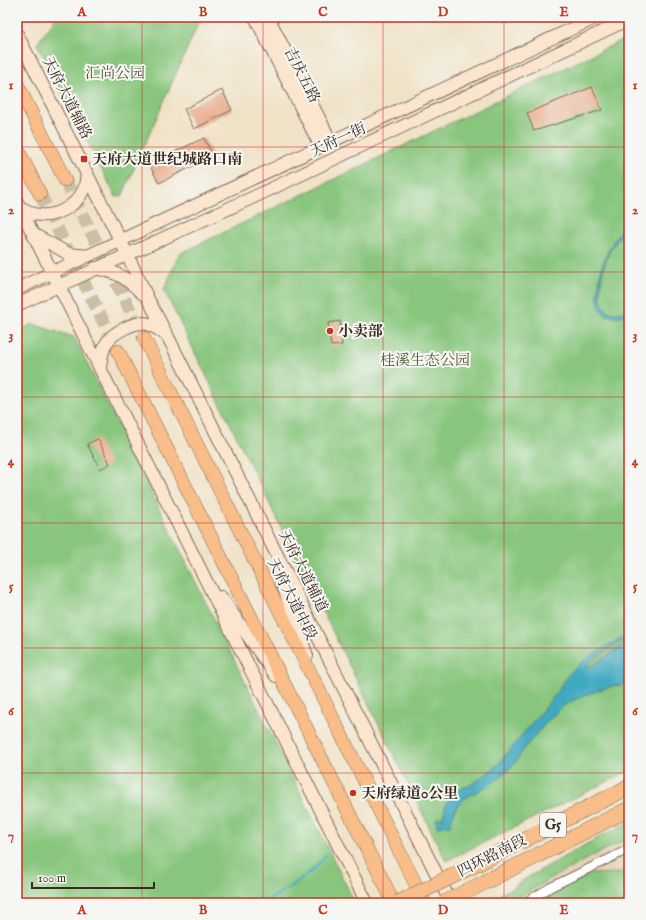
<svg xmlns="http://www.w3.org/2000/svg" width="646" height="920" font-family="'IM FELL English','Noto Serif SC',serif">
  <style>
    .built { fill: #e3d2b4 }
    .green { fill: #88c67d; stroke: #62784e }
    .forest { fill: #6eab6c; stroke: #546a45 }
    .water { fill: #40a9c0; stroke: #3e6a6f }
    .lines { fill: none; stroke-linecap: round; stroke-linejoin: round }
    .stream { stroke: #40a9c0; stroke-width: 2.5 }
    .building { fill: #e7ac8b }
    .primary-tunnel { stroke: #ccbda5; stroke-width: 13; stroke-dasharray: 13 6; stroke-linecap: butt }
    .street-casing { stroke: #7a6a59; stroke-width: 10 }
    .secondary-casing { stroke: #7a6a59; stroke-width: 14 }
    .primary-casing { stroke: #7a6a59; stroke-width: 14 }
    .highway-casing { stroke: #7a6a59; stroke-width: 16 }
    .street { stroke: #fff; stroke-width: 8 }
    .secondary { stroke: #fce5cf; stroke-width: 12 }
    .primary { stroke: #f8bd88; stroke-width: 13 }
    .highway { stroke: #f8bd88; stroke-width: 15 }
    .highway-bridge-casing { stroke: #7a6a59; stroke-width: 16; stroke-linecap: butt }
    .highway-bridge { stroke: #f8bd88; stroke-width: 15 }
    .grid { fill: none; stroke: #c8321e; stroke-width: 1; stroke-opacity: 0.55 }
    .poi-dot { fill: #c8321e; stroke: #f6f6f2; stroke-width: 1.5 }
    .labels { text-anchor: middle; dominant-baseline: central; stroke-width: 4; stroke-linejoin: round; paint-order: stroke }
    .shield { fill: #f6f6f2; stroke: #73675e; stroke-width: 1 }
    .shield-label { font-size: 14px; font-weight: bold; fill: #3b2a1e }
    .park-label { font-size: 15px; fill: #52593a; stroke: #f6f6f2 }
    .street-label { font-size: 15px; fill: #3b2a1e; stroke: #f6f6f2 }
    .poi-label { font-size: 15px; font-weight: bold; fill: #3b2a1e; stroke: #f6f6f2; text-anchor: start }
    .neatline { fill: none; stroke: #c8321e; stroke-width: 1.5 }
    .grid-label { font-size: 13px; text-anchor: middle; font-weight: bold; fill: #c8321e }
  </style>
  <rect width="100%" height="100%" fill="#f6f6f2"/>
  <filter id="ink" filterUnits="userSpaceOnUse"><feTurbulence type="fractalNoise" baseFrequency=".025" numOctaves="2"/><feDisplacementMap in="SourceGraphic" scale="8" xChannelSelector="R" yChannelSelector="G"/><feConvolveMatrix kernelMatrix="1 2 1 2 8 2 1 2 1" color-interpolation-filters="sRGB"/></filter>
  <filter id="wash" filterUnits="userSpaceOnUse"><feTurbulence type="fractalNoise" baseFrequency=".012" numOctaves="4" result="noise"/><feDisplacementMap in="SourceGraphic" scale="16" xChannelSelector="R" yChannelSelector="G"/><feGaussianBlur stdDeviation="0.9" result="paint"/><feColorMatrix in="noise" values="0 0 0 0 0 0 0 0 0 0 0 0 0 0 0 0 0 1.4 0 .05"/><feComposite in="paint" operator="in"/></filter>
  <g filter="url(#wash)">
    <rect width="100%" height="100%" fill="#f0e2c7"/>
    <path class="built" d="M629,822V903H482L509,890L525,879L590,842Z"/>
    <path class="green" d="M56,17H201L122,196L116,197L37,44Z
      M629,37V771L446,861L164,290L179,254Z
      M32,324L74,337L355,903H17V332Z
      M629,822V838L590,857L507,903H482L509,890L525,879L590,842Z
      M629,868V903H537L565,887L591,874L619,873Z"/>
    <path class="forest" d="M629,638V644L624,646L593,666L584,668C589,660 619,641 629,638Z"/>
    <path class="water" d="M629,220V226C622,234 614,243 609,253C603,265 594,302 608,311C614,315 623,312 629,311V314C601,323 595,308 599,283C600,274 602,265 606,256C611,244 620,230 629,220Z
      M629,634V638C620,640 589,659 585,667L593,666L624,646L629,644V684L614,686L596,691L578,698L563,706L543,726L525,748L515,763L506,772L498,779L487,786L467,797L462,801L456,808L450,825L437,827L436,819L443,817L446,804L452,793L472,784L485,775L499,763L556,694L568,675L582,662L598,651L618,639Z"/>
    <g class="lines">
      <path class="stream" d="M262,903L287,889L313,870L326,855"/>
    </g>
    <g id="blocks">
      <path class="building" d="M592,87L602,110L534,131L527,113Z
        M222,90L232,110L194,129L184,109Z
        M204,138L213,156L159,183L149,164Z
        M340,321L342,345L331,346L328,323Z
        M98,439L110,464L100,469L87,444Z"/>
    </g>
  </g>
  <g filter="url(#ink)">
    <use href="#blocks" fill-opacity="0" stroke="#7a6a59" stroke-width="1"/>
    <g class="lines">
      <path class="primary-tunnel" d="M65,180L144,338
        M40,194L118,351"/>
      <g class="street-casing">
        <path id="street" d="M524,903L551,887L629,849"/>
      </g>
      <g class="secondary-casing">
        <path id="secondary" d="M255,17L321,147
          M268,17L331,142
          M17,34L127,254L148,299L168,337L451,903
          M17,202L367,903
          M20,207C24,209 29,212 34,214C54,219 76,207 84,189C86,184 86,178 87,173
          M33,234L69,254L88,256
          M95,268C119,272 126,278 143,294
          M17,289L597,17
          M17,305L256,196L629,19
          M100,368C102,347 106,337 125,328C131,325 138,323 144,323C152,324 159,330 166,335
          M279,573L307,656
          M221,597L276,676"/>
      </g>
      <g class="primary-casing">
        <path id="primary" d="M17,84L65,180
          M17,148L40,194
          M144,338L425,903
          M118,351L394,903"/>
      </g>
      <g class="highway-casing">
        <path id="highway" d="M477,864L629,787
          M487,881L629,809"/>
      </g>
      <use href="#street" class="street"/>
      <use href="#secondary" class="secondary"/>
      <use href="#primary" class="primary"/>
      <use href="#highway" class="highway"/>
      <g class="highway-bridge-casing">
        <path id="highway-bridge" d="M398,903L477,864
          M444,903L487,881"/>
      </g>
      <use href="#highway-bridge" class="highway-bridge"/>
    </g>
  </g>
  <path class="grid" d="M142,17V903M263,17V903M383,17V903M504,17V903M17,147H629M17,272H629M17,397H629M17,523H629M17,648H629M17,773H629"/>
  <g class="poi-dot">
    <rect x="80" y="155" width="8" height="8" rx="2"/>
    <circle cx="330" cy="331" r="4"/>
    <circle cx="353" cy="793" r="4"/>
  </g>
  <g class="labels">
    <rect class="shield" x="540" y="813" width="26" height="24" rx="3"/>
    <g class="shield-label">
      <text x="553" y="825">G5</text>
    </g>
    <g class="park-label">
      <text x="115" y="73">汇尚公园</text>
      <text x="425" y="360">桂溪生态公园</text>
    </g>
    <g class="street-label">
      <text transform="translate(302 75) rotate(63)">吉庆五路</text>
      <text transform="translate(67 98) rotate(63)">天府大道辅路</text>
      <text transform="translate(338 140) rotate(-25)">天府一街</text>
      <text transform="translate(303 571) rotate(63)">天府大道辅道</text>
      <text transform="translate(292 599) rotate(63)">天府大道中段</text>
      <text transform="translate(492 856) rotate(-27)">四环路南段</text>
    </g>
    <g class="poi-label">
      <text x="92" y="159">天府大道世纪城路口南</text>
      <text x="338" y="331">小卖部</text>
      <text x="361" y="793">天府绿道0公里</text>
    </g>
  </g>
  <rect width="646" height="920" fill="none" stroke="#f6f6f2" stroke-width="44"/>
  <path d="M32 882v6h122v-6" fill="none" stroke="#3b2a1e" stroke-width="2"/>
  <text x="38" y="882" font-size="12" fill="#3b2a1e" stroke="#f6f6f2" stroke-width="3" paint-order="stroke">100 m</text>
  <rect x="22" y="22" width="602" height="876" class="neatline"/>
  <g class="grid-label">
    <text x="82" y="16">A</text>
    <text x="203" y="16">B</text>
    <text x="323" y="16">C</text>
    <text x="443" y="16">D</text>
    <text x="564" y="16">E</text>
    <text x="11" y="89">1</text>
    <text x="635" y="89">1</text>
    <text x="11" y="214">2</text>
    <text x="635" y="214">2</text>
    <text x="11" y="339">3</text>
    <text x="635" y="339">3</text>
    <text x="11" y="465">4</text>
    <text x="635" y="465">4</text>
    <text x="11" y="590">5</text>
    <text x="635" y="590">5</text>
    <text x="11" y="715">6</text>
    <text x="635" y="715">6</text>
    <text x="11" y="840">7</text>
    <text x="635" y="840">7</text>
    <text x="82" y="914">A</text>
    <text x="203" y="914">B</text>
    <text x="323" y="914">C</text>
    <text x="443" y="914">D</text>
    <text x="564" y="914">E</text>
  </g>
</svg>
